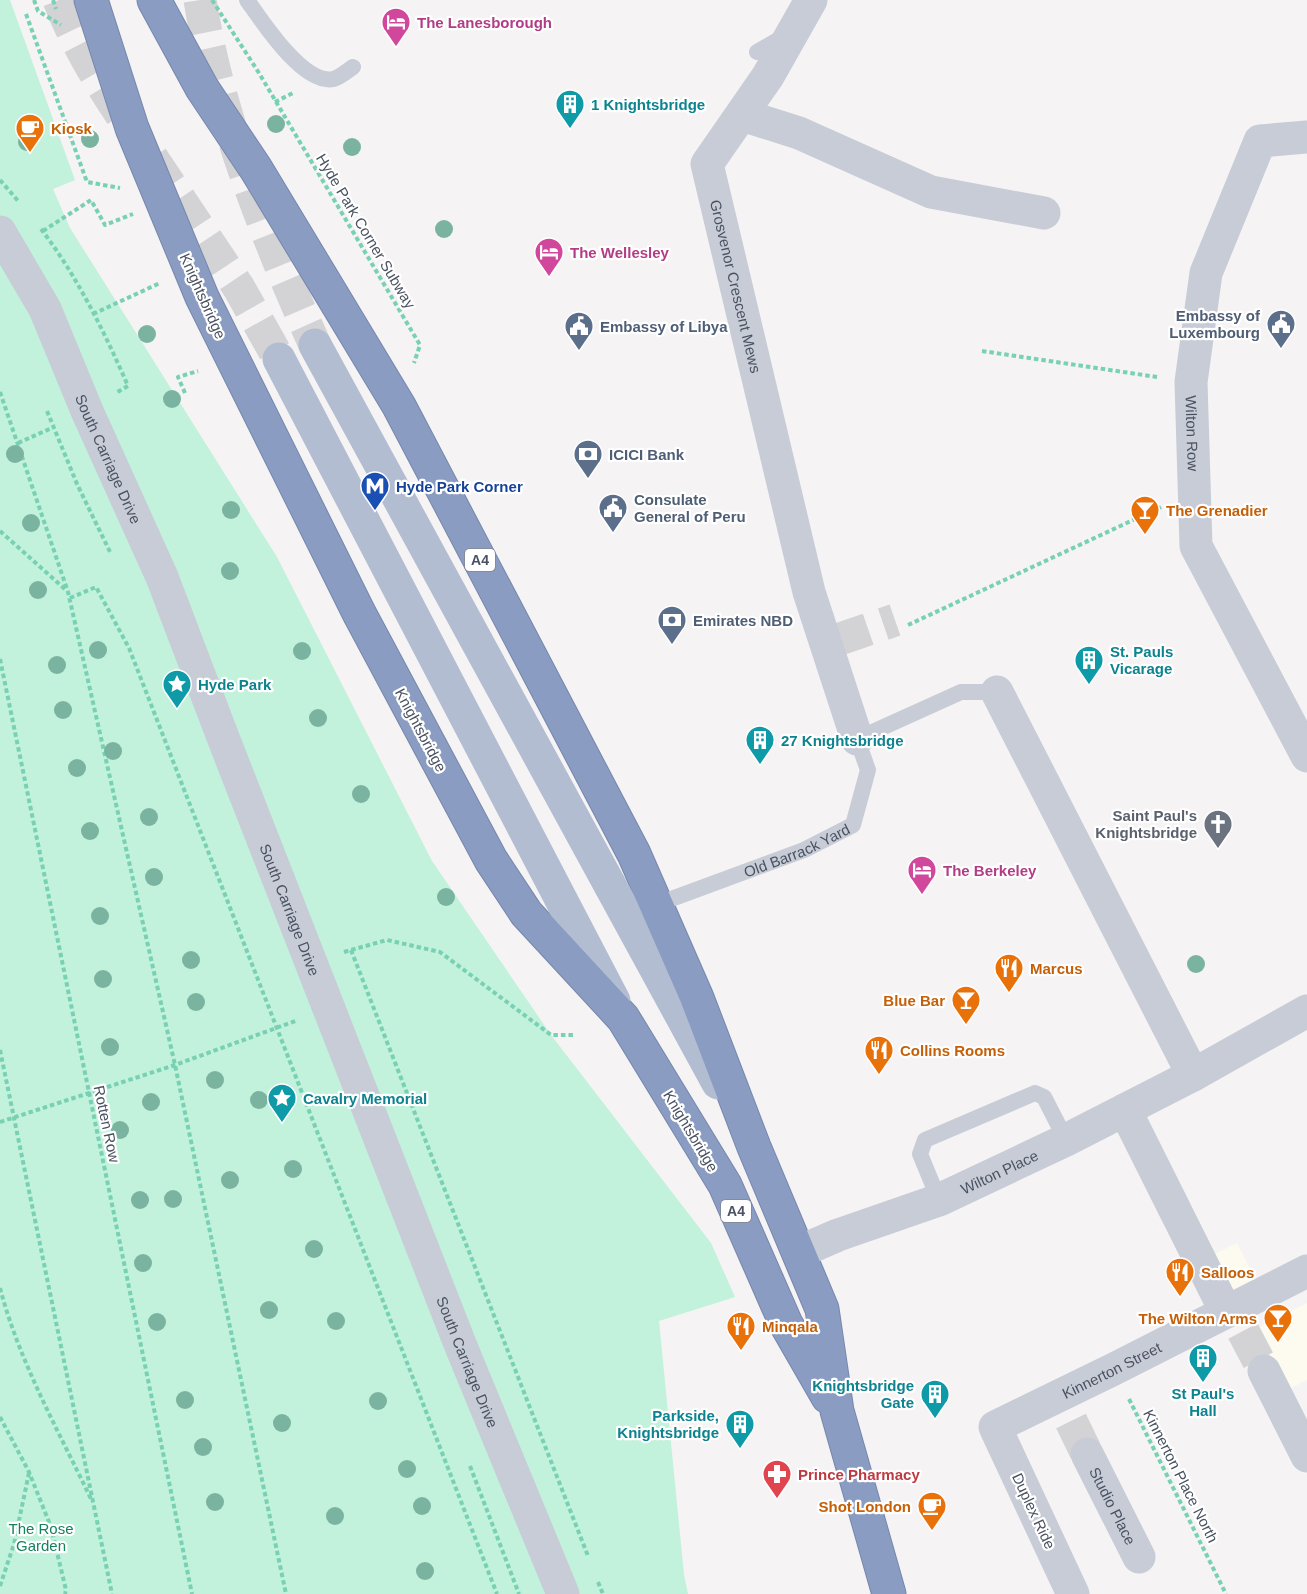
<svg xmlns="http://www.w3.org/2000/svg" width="1307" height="1594" font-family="Helvetica,sans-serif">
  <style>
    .commercial { fill: #fdfbef }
    .green { fill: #c2f1dc }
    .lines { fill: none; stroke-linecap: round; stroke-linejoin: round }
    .street-tunnel { stroke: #d3d3d6; stroke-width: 33; stroke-dasharray: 33 16; stroke-linecap: butt }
    .primary-tunnel { stroke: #d3d3d6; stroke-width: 33; stroke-dasharray: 33 16; stroke-linecap: butt }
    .highway-casing { stroke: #7587ad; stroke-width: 35 }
    .path { stroke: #79d1b4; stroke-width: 4; stroke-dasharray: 4.5 3; stroke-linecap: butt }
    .lane { stroke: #c7ccd7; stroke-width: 16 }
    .street { stroke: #c7ccd7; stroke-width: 33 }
    .primary { stroke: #b2bdd1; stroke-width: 33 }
    .highway { stroke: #8a9cc1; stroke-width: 33 }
    .tree { fill: #7ab4a0 }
    .labels { text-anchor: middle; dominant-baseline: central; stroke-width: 4.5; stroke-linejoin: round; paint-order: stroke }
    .shield { fill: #fff; stroke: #808690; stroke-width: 1.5 }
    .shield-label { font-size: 14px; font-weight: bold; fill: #4a5261 }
    .hotel-label { font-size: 15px; font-weight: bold; fill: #b23c85; stroke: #fff; text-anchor: start }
    .culture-label { font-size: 15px; font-weight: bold; fill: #0d838f; stroke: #fff; text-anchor: start }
    .food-label { font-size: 15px; font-weight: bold; fill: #c56008; stroke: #fff; text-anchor: start }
    .street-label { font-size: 15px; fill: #4a5261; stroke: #fff }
    .service-label { font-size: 15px; font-weight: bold; fill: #4e5e75; stroke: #fff; text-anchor: start }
    .transit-label { font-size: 15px; font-weight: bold; fill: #164399; stroke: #fff; text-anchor: start }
    .worship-label { font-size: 15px; font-weight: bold; fill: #5b616d; stroke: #fff; text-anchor: end }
    .health-label { font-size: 15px; font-weight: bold; fill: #be3a42; stroke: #fff; text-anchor: start }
    .park-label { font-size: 15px; fill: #16815d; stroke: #fff }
  </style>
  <rect width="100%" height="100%" fill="#f5f3f3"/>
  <path class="commercial" d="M1237,1243L1255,1279L1231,1291L1213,1255Z
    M1307,1303V1380L1281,1393L1250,1332Z"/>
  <path class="green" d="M0,0H10L75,180L53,189L70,228L277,557L432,861L551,1035L711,1243L735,1297L659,1321L684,1575L688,1594H0Z"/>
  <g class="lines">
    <path class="street-tunnel" d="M837,640L895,620
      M1243,1331L1264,1371
      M1071,1421L1087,1454"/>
    <path class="primary-tunnel" d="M59,0C75,41 98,80 122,116
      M200,0C219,118 266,236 315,345
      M152,158L239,288L279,359"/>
    <g class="highway-casing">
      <path id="highway" d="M91,0L132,128L202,297L359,613L491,860L526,913L623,1018L725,1185L786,1324L828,1397
        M154,0L202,88L256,169L399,406L634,854L697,998L754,1147L822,1309L837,1411L889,1594"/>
    </g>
    <path class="path" d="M34,0L38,11L61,25
      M53,0L56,9
      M212,0L259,73L420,345L414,363
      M26,14L87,182L120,188
      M275,102L293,93
      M0,180L19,202
      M41,229C77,276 104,331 128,386L116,393
      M43,231L91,200L105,225L133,214
      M93,314L160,283
      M982,351L1157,377
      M0,392L68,592L175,1065L286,1594
      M185,393L178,377L198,371
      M47,411L77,484L110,552
      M18,443L54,427
      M0,531L67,591
      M70,598L96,587L129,648L497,1594
      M908,625L1161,507
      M0,659L192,1594
      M351,950L588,1556
      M344,952L387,940L440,952L551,1035H573
      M0,1050L112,1594
      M0,1122L175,1065L298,1020
      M0,1288C19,1361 58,1430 91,1499
      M1129,1399L1226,1594
      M0,1417L29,1472L51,1527L66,1590L65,1594
      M470,1466L519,1594
      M598,1582L603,1594
      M0,1586L14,1544L29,1473"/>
    <g class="lane">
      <path d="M247,0C262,21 303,85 333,79C339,78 347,71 353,67"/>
      <path d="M757,52L785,36"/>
      <path id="s1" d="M655,905L804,850L853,825L868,770L857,739L961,692H997"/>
      <path d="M939,1200L920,1154L925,1140L1035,1093L1044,1097L1066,1140"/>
    </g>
    <g class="street">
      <path id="s2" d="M811,0L768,76L707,164L809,592L857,739"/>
      <path d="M742,115L799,133L931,192L1044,213"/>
      <path id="s3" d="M1307,137L1260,141L1206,273L1191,382L1196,546L1307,756"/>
      <path id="s4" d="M0,232L45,309L87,411L162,577L224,740L460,1344L563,1594"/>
      <path d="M997,692L1193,1075"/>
      <path d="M1125,1110L1226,1312"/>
      <path id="s5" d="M799,1252L838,1235L939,1200L1066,1140L1193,1075L1307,1011"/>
      <path d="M1264,1371L1307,1456"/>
      <path id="s6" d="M1087,1454L1139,1557"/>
      <path id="s7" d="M1073,1594L995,1427L1114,1369L1307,1271"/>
    </g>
    <path class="primary" d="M315,345L718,1083
      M279,359L614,1001"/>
    <use href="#highway" class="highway"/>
  </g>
  <g class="tree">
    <circle cx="276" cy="124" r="9"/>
    <circle cx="90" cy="139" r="9"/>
    <circle cx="27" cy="142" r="9"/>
    <circle cx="352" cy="147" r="9"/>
    <circle cx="444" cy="229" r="9"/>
    <circle cx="147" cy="334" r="9"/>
    <circle cx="172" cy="399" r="9"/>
    <circle cx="15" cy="454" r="9"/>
    <circle cx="231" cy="510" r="9"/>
    <circle cx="31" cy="523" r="9"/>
    <circle cx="230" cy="571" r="9"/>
    <circle cx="38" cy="590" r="9"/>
    <circle cx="98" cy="650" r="9"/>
    <circle cx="302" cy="651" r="9"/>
    <circle cx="57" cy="665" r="9"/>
    <circle cx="63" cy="710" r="9"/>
    <circle cx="318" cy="718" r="9"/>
    <circle cx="113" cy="751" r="9"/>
    <circle cx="77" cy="768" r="9"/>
    <circle cx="361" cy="794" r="9"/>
    <circle cx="149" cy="817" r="9"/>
    <circle cx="90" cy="831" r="9"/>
    <circle cx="154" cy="877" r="9"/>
    <circle cx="446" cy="897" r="9"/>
    <circle cx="100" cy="916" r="9"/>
    <circle cx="191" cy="960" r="9"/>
    <circle cx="1196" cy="964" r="9"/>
    <circle cx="103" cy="979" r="9"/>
    <circle cx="196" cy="1002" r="9"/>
    <circle cx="110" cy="1047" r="9"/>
    <circle cx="215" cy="1080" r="9"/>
    <circle cx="259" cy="1100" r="9"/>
    <circle cx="151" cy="1102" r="9"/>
    <circle cx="120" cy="1130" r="9"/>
    <circle cx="293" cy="1169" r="9"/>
    <circle cx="230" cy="1180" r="9"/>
    <circle cx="173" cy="1199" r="9"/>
    <circle cx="140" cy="1200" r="9"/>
    <circle cx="314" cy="1249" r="9"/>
    <circle cx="143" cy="1263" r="9"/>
    <circle cx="269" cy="1310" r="9"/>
    <circle cx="336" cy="1321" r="9"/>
    <circle cx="157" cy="1322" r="9"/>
    <circle cx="185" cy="1400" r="9"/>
    <circle cx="378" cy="1401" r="9"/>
    <circle cx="282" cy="1423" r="9"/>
    <circle cx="203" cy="1447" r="9"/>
    <circle cx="407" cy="1469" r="9"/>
    <circle cx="215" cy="1502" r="9"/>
    <circle cx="422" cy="1506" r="9"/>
    <circle cx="335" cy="1516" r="9"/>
    <circle cx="425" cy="1571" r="9"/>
  </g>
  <defs>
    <g id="hotel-pin" transform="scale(1.5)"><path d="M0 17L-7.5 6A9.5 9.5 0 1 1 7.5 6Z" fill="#d1479c" stroke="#fff"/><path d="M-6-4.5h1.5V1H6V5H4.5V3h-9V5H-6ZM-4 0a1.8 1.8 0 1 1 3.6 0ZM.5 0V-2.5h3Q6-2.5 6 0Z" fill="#fff"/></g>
    <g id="building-pin" transform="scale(1.5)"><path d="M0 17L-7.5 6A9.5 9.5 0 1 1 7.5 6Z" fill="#0f9aa8" stroke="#fff"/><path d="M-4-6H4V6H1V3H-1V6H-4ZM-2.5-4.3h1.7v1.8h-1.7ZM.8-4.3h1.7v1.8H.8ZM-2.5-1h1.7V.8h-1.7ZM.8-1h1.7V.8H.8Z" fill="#fff"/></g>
    <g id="cafe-pin" transform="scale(1.5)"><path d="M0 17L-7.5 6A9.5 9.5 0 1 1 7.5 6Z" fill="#e8710a" stroke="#fff"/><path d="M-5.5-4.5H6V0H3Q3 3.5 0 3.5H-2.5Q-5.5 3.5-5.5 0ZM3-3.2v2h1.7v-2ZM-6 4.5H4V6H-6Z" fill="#fff"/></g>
    <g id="civic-pin" transform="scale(1.5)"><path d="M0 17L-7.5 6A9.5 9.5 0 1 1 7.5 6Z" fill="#5c6f8a" stroke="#fff"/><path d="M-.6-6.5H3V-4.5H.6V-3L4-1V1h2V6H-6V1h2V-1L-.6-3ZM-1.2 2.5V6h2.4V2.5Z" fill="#fff"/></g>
    <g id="bank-pin" transform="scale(1.5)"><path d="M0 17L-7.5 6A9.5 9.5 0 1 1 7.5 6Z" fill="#5c6f8a" stroke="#fff"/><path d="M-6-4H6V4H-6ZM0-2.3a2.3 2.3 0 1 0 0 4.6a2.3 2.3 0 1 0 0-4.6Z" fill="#fff"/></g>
    <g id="metro-pin" transform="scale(1.5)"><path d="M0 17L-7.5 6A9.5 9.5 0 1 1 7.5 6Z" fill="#1a4fb4" stroke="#fff"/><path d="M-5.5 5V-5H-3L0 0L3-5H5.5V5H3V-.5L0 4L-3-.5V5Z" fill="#fff"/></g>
    <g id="bar-pin" transform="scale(1.5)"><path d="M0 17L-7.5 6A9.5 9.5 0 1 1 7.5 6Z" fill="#e8710a" stroke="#fff"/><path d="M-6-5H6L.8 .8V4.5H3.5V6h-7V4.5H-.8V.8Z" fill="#fff"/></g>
    <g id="sight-pin" transform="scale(1.5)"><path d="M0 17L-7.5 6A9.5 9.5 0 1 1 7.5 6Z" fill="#0f9aa8" stroke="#fff"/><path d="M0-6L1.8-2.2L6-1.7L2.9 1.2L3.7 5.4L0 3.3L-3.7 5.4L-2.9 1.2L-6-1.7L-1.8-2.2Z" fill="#fff"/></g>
    <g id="church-pin" transform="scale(1.5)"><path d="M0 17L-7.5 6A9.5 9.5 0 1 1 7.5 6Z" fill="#6b7280" stroke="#fff"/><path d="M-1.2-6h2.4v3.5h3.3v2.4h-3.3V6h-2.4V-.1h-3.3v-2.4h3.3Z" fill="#fff"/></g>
    <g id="restaurant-pin" transform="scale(1.5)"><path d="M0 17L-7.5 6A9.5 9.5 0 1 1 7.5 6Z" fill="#e8710a" stroke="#fff"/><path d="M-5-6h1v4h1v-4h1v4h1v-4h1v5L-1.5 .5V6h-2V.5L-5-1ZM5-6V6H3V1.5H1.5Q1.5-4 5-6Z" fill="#fff"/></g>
    <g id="pharmacy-pin" transform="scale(1.5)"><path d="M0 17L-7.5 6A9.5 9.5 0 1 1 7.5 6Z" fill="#e0444e" stroke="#fff"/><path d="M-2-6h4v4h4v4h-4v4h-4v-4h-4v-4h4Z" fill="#fff"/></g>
  </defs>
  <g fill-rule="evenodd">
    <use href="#hotel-pin" x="396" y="22"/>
    <use href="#building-pin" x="570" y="104"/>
    <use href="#cafe-pin" x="30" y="128"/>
    <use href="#hotel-pin" x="549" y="252"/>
    <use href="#civic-pin" x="1281" y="324"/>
    <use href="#civic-pin" x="579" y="326"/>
    <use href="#bank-pin" x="588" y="454"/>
    <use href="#metro-pin" x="375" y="486"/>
    <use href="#civic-pin" x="613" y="508"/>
    <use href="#bar-pin" x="1145" y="510"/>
    <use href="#bank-pin" x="672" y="620"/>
    <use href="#building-pin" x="1089" y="660"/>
    <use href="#sight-pin" x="177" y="684"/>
    <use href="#building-pin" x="760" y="740"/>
    <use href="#church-pin" x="1218" y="824"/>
    <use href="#hotel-pin" x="922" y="870"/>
    <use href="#restaurant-pin" x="1009" y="968"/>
    <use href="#bar-pin" x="966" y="1000"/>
    <use href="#restaurant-pin" x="879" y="1050"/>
    <use href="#sight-pin" x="282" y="1098"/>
    <use href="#restaurant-pin" x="1180" y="1272"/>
    <use href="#bar-pin" x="1278" y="1318"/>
    <use href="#restaurant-pin" x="741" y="1326"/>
    <use href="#building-pin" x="1203" y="1358"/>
    <use href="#building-pin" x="935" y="1394"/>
    <use href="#building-pin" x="740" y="1424"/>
    <use href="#pharmacy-pin" x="777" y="1474"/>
    <use href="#cafe-pin" x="932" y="1506"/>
  </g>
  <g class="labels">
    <g class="shield">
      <rect x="465" y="549" width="30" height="22" rx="4.5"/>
      <rect x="721" y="1200" width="30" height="22" rx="4.5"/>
    </g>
    <g class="shield-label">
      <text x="480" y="560">A4</text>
      <text x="736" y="1211">A4</text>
    </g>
    <g class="hotel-label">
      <text x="417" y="22">The Lanesborough</text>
      <text x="570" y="252">The Wellesley</text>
      <text x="943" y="870">The Berkeley</text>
    </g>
    <g class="culture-label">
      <text x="591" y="104">1 Knightsbridge</text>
      <text x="1110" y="651">St. Pauls<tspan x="1110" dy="17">Vicarage</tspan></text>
      <text x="198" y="684">Hyde Park</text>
      <text x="781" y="740">27 Knightsbridge</text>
      <text x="303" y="1098">Cavalry Memorial</text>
      <text x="914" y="1385" text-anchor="end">Knightsbridge<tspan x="914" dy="17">Gate</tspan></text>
      <text x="1203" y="1393" text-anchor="middle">St Paul's<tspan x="1203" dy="17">Hall</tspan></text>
      <text x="719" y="1415" text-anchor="end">Parkside,<tspan x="719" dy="17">Knightsbridge</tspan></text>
    </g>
    <g class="food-label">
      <text x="51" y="128">Kiosk</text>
      <text x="1166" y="510">The Grenadier</text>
      <text x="1030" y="968">Marcus</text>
      <text x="945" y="1000" text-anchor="end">Blue Bar</text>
      <text x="900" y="1050">Collins Rooms</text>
      <text x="1201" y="1272">Salloos</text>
      <text x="1257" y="1318" text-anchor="end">The Wilton Arms</text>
      <text x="762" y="1326">Minqala</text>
      <text x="911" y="1506" text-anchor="end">Shot London</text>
    </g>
    <g class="street-label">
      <text transform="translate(366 231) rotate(59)">Hyde Park Corner Subway</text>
      <text stroke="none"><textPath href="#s2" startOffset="320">Grosvenor Crescent Mews</textPath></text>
      <text transform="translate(203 296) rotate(66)">Knightsbridge</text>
      <text stroke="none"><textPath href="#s3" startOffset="351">Wilton Row</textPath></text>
      <text stroke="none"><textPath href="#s4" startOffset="252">South Carriage Drive</textPath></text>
      <text transform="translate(421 730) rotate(62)">Knightsbridge</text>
      <text stroke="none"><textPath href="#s1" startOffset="152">Old Barrack Yard</textPath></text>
      <text stroke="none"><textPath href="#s4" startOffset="738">South Carriage Drive</textPath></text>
      <text transform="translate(107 1124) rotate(78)">Rotten Row</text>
      <text transform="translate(691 1131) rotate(59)">Knightsbridge</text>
      <text stroke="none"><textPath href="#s5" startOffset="216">Wilton Place</textPath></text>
      <text stroke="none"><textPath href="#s4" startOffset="1224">South Carriage Drive</textPath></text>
      <text stroke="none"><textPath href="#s7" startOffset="314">Kinnerton Street</textPath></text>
      <text transform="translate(1181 1476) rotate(63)">Kinnerton Place North</text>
      <text stroke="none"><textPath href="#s6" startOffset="58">Studio Place</textPath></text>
      <text transform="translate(1034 1511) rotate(65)">Duplex Ride</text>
    </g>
    <g class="service-label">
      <text x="1260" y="315" text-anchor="end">Embassy of<tspan x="1260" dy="17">Luxembourg</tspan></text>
      <text x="600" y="326">Embassy of Libya</text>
      <text x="609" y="454">ICICI Bank</text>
      <text x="634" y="499">Consulate<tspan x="634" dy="17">General of Peru</tspan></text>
      <text x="693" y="620">Emirates NBD</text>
    </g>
    <g class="transit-label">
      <text x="396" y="486">Hyde Park Corner</text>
    </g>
    <g class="worship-label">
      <text x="1197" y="815">Saint Paul's<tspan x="1197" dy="17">Knightsbridge</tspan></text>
    </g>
    <g class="health-label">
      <text x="798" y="1474">Prince Pharmacy</text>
    </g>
    <g class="park-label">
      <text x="41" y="1528">The Rose<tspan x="41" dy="17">Garden</tspan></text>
    </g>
  </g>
</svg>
